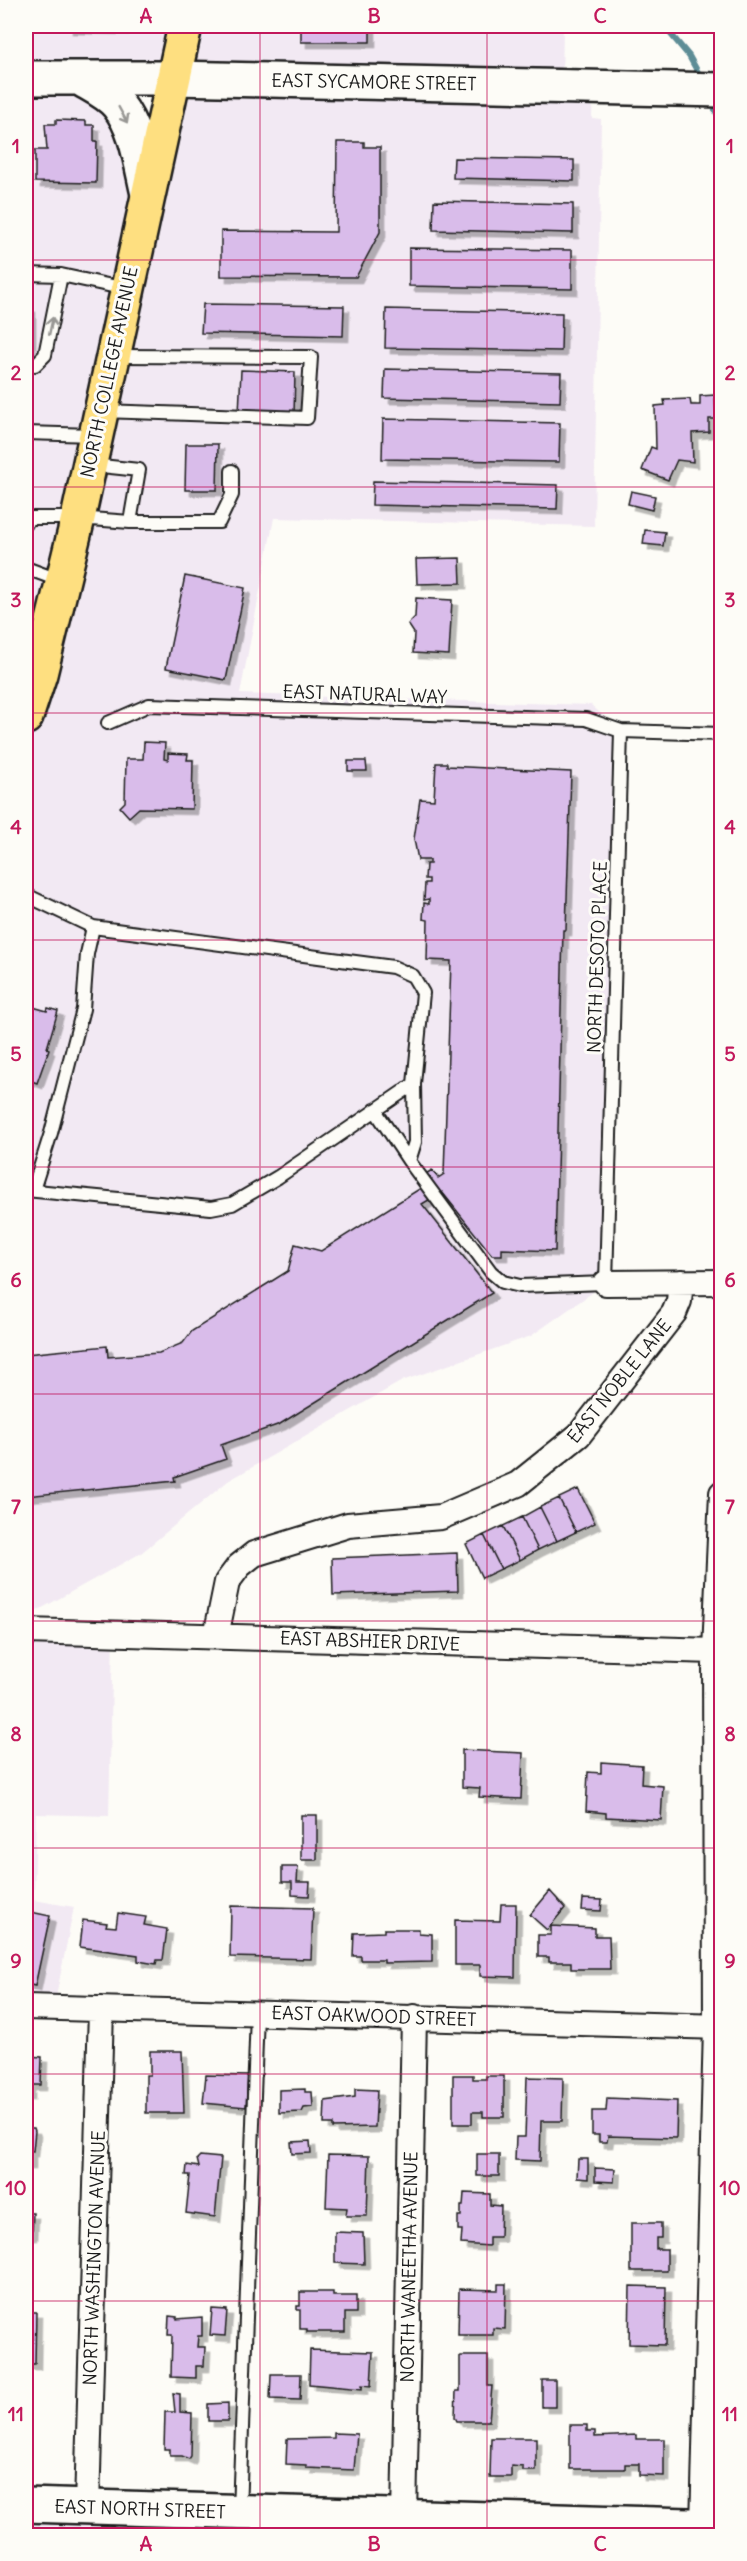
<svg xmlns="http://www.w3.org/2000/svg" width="747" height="2561" font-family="Delius,sans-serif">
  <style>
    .built { fill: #f2e9f3; fill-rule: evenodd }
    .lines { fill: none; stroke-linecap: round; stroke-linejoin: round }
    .stream { stroke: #5d8d96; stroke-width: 6 }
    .building { fill: #d9bcea; stroke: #1c1c1c; stroke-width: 1.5; filter: url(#shadow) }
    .lane-casing { stroke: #1c1c1c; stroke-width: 16 }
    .street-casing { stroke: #1c1c1c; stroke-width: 28 }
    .secondary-casing { stroke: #1c1c1c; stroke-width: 38 }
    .primary-casing { stroke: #1c1c1c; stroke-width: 38 }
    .lane { stroke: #fdfcf7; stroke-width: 12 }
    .street { stroke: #fdfcf7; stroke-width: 24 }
    .secondary { stroke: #fdfcf7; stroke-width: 33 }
    .primary { stroke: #fedf80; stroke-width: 33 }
    .oneway { stroke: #989794 }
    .grid { fill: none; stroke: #c2185b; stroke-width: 1.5; stroke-opacity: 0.55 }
    .labels { text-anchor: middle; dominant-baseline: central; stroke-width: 6; stroke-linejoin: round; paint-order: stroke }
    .street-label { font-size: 18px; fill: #1c1c1c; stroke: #fdfcf7 }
    .neatline { fill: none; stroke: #c2185b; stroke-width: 2 }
    .grid-label { font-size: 20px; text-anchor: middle; font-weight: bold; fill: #c2185b }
  </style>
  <defs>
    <filter id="shadow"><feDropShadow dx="5.5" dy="5.5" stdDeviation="0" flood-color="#0004"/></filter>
  </defs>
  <rect width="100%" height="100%" fill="#fdfcf7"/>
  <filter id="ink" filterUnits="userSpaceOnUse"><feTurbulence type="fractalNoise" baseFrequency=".0167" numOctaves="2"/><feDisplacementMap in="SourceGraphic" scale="12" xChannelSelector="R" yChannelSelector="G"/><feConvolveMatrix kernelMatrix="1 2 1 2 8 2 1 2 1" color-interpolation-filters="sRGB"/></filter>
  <g filter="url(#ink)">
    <path class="built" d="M26,26H563L562,86L593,87L592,118L601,119L594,526L274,518L240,694L591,705L621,731L606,1283L531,1336L402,1381L228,1481L141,1553L26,1617ZM80,78L174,79L148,192L125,118Z
      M26,1631L113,1633L109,1816L36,1814L34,1900L74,1907L54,2007H26Z
      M26,2505L124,2508V2535L26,2536Z"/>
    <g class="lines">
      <path class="stream" d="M664,26L689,56L700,76
        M715,110L722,122"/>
    </g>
    <path class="building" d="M67,26H123V29L67,28Z
      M301,26H370V42H301Z
      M56,120L86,121V125H94V141H97L96,183L35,182V150H47L45,124H56Z
      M337,142H364V147H380V232L356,277L221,276V231L336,232Z
      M454,158L574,160V181L453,178Z
      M434,201L573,204V233L433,230Z
      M409,248L572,250V289L409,286Z
      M203,304L344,306L343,336L201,333Z
      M26,307H30V349H26Z
      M386,309L562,313L561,351L385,348Z
      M385,369L561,373L560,402L384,398Z
      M241,370L295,372L294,416L239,414Z
      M715,395L716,419H709V432L692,433L693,462L677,460L668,480L642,470L651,447L656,449L655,406L665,405L664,400L690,399L691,405H700V396Z
      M383,419L560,423L559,462L382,459Z
      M186,444H218L217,490H185Z
      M373,481L558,485L557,509L372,505Z
      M631,491L655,496L652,510L628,504Z
      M645,530L665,532L663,546L643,544Z
      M460,558L461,583L417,584L416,559Z
      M185,576L245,588L226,680L166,668Z
      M416,598L452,600L449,655L413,653L414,633L408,624L415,617Z
      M144,742L165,743L164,759L168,760V753L188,754L187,760H193L192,809L139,808L129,817L120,807L125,802L126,759H143Z
      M348,761H366L367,771H348Z
      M436,763H447V766L571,772L566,930H563L555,1251L502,1249V1255H492L442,1192L422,1204L492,1293L280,1424L221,1445L226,1459L174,1477L175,1481L26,1496V1354L107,1346L108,1357L159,1353L183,1343L192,1331L288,1271L295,1244L321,1251L421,1188L416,1180L432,1170L438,1178L444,1174L451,961L427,960L428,920L423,919L424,903L429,904V899L424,900L425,883H429V879H425L426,864H430V860H418L414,839L420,799L434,800Z
      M26,1005L47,1011L48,1008L58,1011L47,1048L49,1049L37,1083L26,1079Z
      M578,1489L595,1523L576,1532L559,1498Z
      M559,1498L576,1532L557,1541L540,1507Z
      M540,1507L557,1541L538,1550L522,1517Z
      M522,1517L538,1550L520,1560L503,1526Z
      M503,1526L520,1560L501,1569L484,1535Z
      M484,1535L501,1569L482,1578L466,1544Z
      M457,1553L458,1591L333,1595L332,1558Z
      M462,1750L523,1753L521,1799L479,1797L480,1788L462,1787Z
      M601,1762L642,1765L641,1784L663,1786L661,1820L606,1817V1813L586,1811L588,1772L601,1773Z
      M301,1815H317V1860H301Z
      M282,1867H298L297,1882H310L309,1896L292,1895V1882H282Z
      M550,1891L565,1908L547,1930L530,1915Z
      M583,1899L602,1900L601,1911L582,1910Z
      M501,1904H516L515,1977L480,1976V1965H455V1920L500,1921Z
      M231,1906L313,1908L311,1959L230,1957Z
      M26,1911L50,1916L35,1986L26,1984Z
      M118,1913L146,1917L144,1925L167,1929L163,1960H157L156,1964L138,1961V1955L80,1947L83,1920L107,1923L106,1926L116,1927Z
      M551,1926L595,1928V1936H609L610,1969H571V1962H549V1957H538V1935H551Z
      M384,1929H419V1933L432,1934V1962L384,1963V1960H361V1956H353L354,1933L384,1932Z
      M150,2051H182L184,2113H146V2075H150Z
      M26,2056L42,2057L41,2085H29V2095H26Z
      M206,2075L248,2076L246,2107L203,2103Z
      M453,2075H473V2079H486V2076H504V2117H483V2112H472V2124H453Z
      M527,2077L563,2078L562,2121H541L540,2161L515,2160L516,2137H525Z
      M305,2089V2092H312L313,2107L304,2108L302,2112L279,2113V2090Z
      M355,2089L377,2090L375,2127L333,2128V2124H324L325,2101L355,2097Z
      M607,2098L677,2101L676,2138L608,2136L607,2142H599V2135H592V2111H606Z
      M26,2128H34L35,2131L33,2151H30V2164H26Z
      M310,2141L311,2153L292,2154L291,2142Z
      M477,2154H499V2176H477Z
      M328,2155L369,2156L367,2216H346L347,2208L326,2207Z
      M200,2156L221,2158L215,2217L186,2213L190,2175H186L187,2165L199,2167L197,2159Z
      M578,2159H588V2179L577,2178Z
      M595,2168L615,2169L614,2182L595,2181Z
      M464,2193L490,2194V2205L501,2206L500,2237H489V2246L461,2244L462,2230H458V2216H461V2206H463Z
      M26,2213H33L32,2235H26Z
      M631,2223H661V2238H656V2249H667V2271H631Z
      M335,2232L363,2233L364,2264L335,2263Z
      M498,2284H506L505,2329L493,2328V2335H458L459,2289L498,2290Z
      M630,2286L666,2287L665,2345L629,2344Z
      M300,2292H333V2296H356V2313H345V2332H307V2329H300V2310H297V2306H300Z
      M212,2309L227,2310L225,2336L210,2335Z
      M26,2312H36L35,2364H26Z
      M169,2316L177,2317V2319L202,2317V2336H198L197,2347H205L204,2366H196V2378L171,2377L172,2335H168Z
      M310,2350L373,2352L371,2386L362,2385V2389L309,2384Z
      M460,2356H488V2386H492L489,2421H457L455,2417L456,2391H460Z
      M271,2374H301L300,2400L270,2399Z
      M542,2380H555V2407H542Z
      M173,2393L180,2394V2412L192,2413L191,2456L189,2459L182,2456H170V2449H164L165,2412H175Z
      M228,2403V2421H208V2404Z
      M570,2425H587V2431H595V2437L636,2435V2439H664V2476L639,2475V2464H625V2469H570Z
      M334,2433L357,2434L354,2470L306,2468V2465L286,2464L287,2439L334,2438Z
      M491,2438H536V2471H523V2467L511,2466V2477H490Z"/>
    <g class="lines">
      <g class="lane-casing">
        <path id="lane" d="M26,274L61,275L126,289
          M26,364L35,365L45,355L61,275
          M102,411L307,418L311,357L115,356
          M26,433L93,435
          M130,522H219L232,495V471
          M26,524L28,518H78L130,522L139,470L92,465
          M26,568L61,581
          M108,723L149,705L586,719L621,731
          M26,895L93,927L393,967L413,976L423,993L414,1084L415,1142L409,1161
          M375,1110L409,1161L491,1272L503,1282L520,1286L606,1283L621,731L722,734
          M26,1190L211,1208L232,1204L278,1177L414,1084
          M33,1190L51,1133L83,1009L87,954L93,927
          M239,2511L257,2013"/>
      </g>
      <g class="street-casing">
        <path id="street" d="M606,1283L722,1282
          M26,1631L715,1651
          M216,1636L227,1582L239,1566L254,1554L348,1525L441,1517L518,1484L579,1435L674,1313L679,1301L681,1282
          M26,2007L722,2027
          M87,2507L101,2009
          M404,2517L414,2017
          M703,2526L716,2027L715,1651L722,1493"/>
      </g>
      <g class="secondary-casing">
        <path id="secondary" d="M26,78H174L722,90
          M79,78C92,86 108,93 118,105C137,129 141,165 148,194
          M26,2505L722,2526"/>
      </g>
      <g class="primary-casing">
        <path id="primary" d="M26,717L40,674L78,518L185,26"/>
      </g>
      <use href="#lane" class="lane"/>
      <use href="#street" class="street"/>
      <use href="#secondary" class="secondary"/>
      <use href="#primary" class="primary"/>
    </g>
    <defs><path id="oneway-shaft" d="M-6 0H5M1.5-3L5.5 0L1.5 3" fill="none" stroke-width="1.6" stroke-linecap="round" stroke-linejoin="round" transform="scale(1.5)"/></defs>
    <g class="oneway">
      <use href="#oneway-shaft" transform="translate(123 115) rotate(61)"/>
      <use href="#oneway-shaft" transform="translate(51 326) rotate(-78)"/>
    </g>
  </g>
  <path class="grid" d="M260,26V2536M487,26V2536M26,260H722M26,487H722M26,713H722M26,940H722M26,1167H722M26,1394H722M26,1621H722M26,1848H722M26,2074H722M26,2301H722"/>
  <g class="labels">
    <g class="street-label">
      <text transform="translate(374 82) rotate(1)">EAST SYCAMORE STREET</text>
      <text transform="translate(109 372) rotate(-78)">NORTH COLLEGE AVENUE</text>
      <text transform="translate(365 694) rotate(2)">EAST NATURAL WAY</text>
      <text transform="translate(597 957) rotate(-88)">NORTH DESOTO PLACE</text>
      <text transform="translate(619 1381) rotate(-51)">EAST NOBLE LANE</text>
      <text transform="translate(370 1641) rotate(2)">EAST ABSHIER DRIVE</text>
      <text transform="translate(374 2016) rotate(2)">EAST OAKWOOD STREET</text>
      <text transform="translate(94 2258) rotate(-88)">NORTH WASHINGTON AVENUE</text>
      <text transform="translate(409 2267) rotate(-89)">NORTH WANEETHA AVENUE</text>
      <text transform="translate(140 2509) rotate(2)">EAST NORTH STREET</text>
    </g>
  </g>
  <rect width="747" height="2561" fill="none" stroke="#fdfcf7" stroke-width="66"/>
  <rect x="33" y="33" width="681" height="2495" class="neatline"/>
  <g class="grid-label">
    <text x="146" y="23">A</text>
    <text x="374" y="23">B</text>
    <text x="600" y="23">C</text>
    <text x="16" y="153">1</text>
    <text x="730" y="153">1</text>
    <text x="16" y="380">2</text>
    <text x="730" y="380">2</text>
    <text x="16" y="607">3</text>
    <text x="730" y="607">3</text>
    <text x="16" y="834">4</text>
    <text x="730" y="834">4</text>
    <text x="16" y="1061">5</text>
    <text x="730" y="1061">5</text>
    <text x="16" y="1287">6</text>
    <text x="730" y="1287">6</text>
    <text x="16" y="1514">7</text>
    <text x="730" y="1514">7</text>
    <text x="16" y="1741">8</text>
    <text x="730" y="1741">8</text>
    <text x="16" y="1968">9</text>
    <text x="730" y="1968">9</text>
    <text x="16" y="2195">10</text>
    <text x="730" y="2195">10</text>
    <text x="16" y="2421">11</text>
    <text x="730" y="2421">11</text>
    <text x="146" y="2551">A</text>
    <text x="374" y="2551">B</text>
    <text x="600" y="2551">C</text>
  </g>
</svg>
